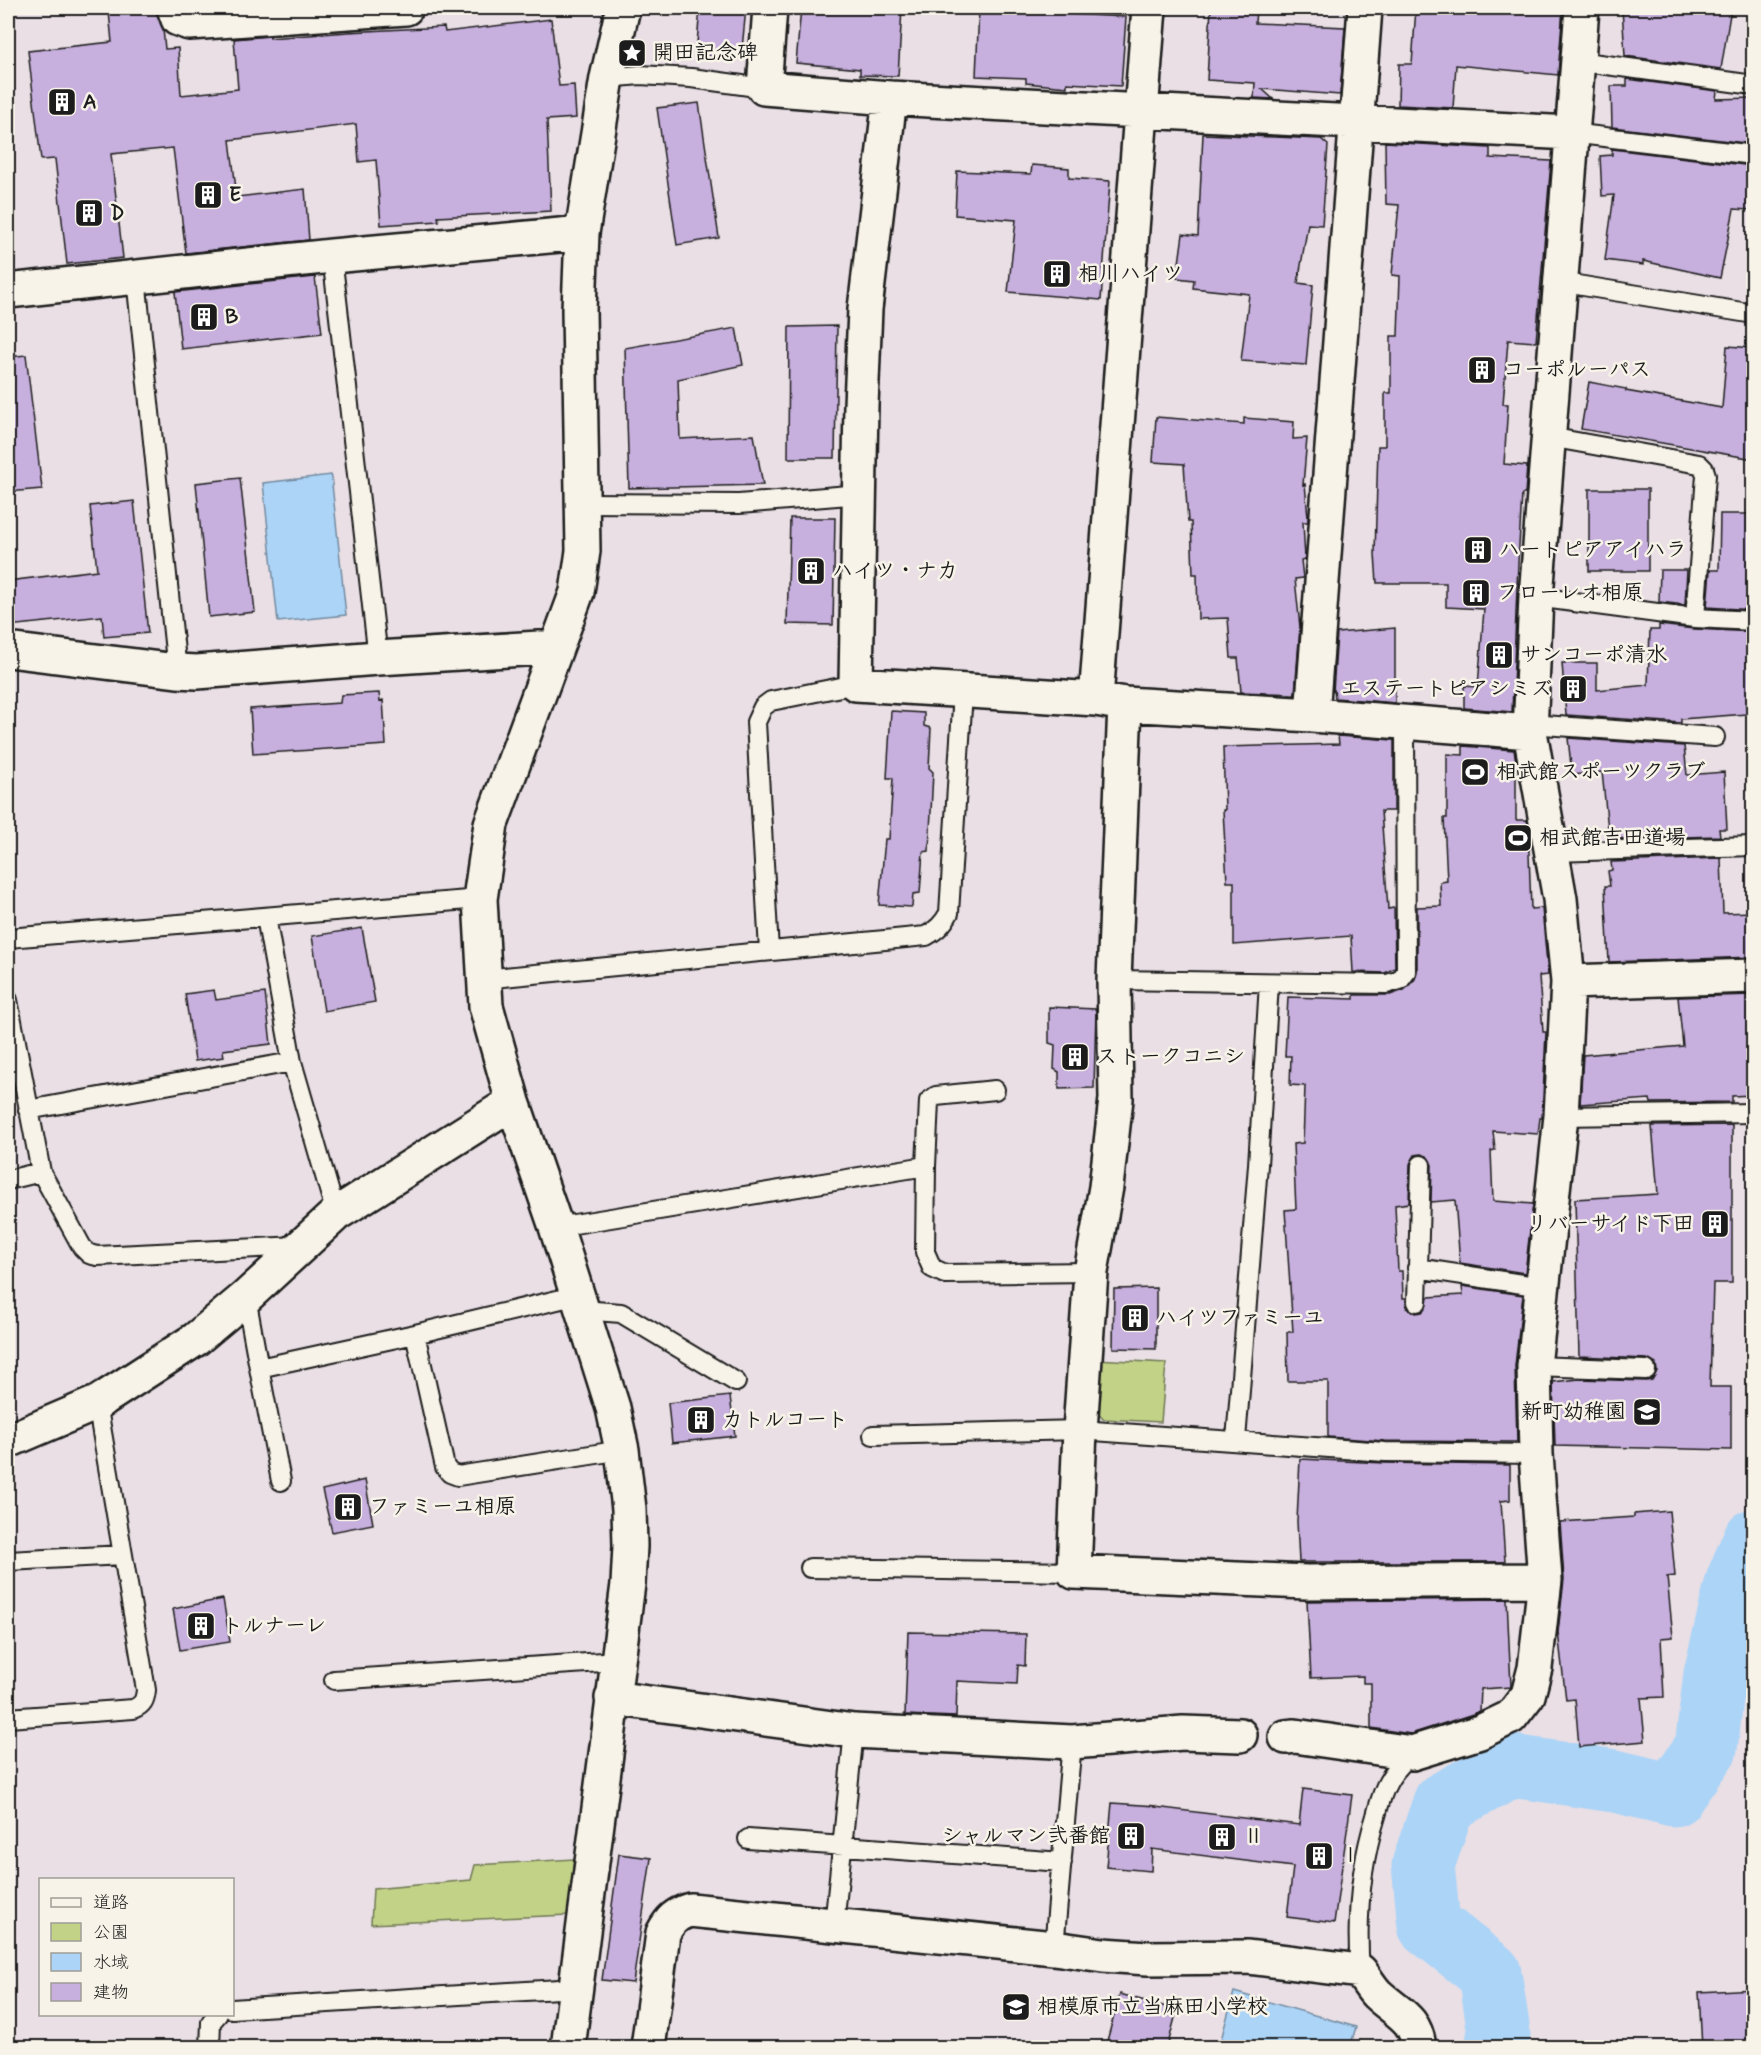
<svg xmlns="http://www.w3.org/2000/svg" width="1761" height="2055" font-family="Mynerve,'Klee One',sans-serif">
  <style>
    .green { fill: #c2d388; stroke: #6f7852; stroke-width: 1.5 }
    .water { fill: #acd4f7; stroke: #728a9f; stroke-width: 1.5 }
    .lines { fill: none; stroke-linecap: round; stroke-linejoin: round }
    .river { stroke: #acd4f7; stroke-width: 63 }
    .building { fill: #c7afde; stroke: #1c1c1c; stroke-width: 1.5 }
    .service-casing { stroke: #1c1c1c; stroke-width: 22 }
    .minor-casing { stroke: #1c1c1c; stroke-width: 38 }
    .service { stroke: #f7f3e8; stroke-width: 18 }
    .minor { stroke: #f7f3e8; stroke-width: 33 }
    .labels { text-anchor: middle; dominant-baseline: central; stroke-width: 5; stroke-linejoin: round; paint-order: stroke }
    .poi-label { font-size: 21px; font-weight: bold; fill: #1c1c1c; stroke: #f7f3e8; text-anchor: start }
  </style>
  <rect width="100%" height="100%" fill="#e9dfe5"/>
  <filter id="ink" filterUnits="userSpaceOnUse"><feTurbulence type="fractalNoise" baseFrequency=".0167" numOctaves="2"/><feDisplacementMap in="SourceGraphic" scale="12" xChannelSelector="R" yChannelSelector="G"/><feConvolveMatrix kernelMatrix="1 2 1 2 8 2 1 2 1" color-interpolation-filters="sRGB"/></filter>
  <g filter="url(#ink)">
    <path class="green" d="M1096,1359L1166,1363L1161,1422L1103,1419L1093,1406Z
      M574,1859L568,1915L371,1924L373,1889L471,1880L475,1865Z"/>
    <path class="water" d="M331,475L346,615L278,622L263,483Z
      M1234,1992L1356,2027L1350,2047H1219Z"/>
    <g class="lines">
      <path class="river" d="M1496,2048L1499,2033L1490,1973L1429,1925L1423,1865L1444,1803L1512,1766L1615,1781L1673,1795L1706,1748L1715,1674L1737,1581L1754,1540"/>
    </g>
    <path class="building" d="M156,8L163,29L165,49L178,48L181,95L238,89L234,39L270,36V38L348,32L444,27L445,32L551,19L559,86L574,85L576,118L547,120L551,211L438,217L439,221L381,225L376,160L359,162L356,124L230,140L237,197L305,189L309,240L186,253L173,148L111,154L123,258L67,264L55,159L41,160L28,51L112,42L109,12Z
      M700,8H746L741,59L696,55Z
      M801,8L902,9L898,76L860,75V69L796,63Z
      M979,8H1069L1068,14L1126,17L1121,86L1067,83V87L1026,83V78L976,76Z
      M1211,8H1256L1255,23L1345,27L1340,95L1262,89L1273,99L1254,98L1255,83L1207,80Z
      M1416,8H1563L1558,75L1456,65L1453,108L1398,105L1399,64H1412Z
      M1622,8H1731L1721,69L1625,56Z
      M1627,79L1717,91L1716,99L1754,98V144L1612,127L1611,86H1627Z
      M699,103L719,238L677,245L657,108Z
      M1203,134L1321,139L1328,145L1322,225L1308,224L1298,283L1313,285L1306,365L1241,361L1249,294L1193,288L1194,280L1177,278L1183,234L1198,236Z
      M1385,142L1490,148V158L1551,161L1536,342L1508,340L1503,404H1508L1504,464L1527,466L1525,494H1522L1518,563L1512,712L1464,708V686L1478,687L1484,609L1446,607V583H1377L1375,554L1378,446H1385V393H1391V336H1398L1400,276L1392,275L1399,205L1386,204Z
      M1612,149L1753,166L1750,210L1734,209L1720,278L1643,261V265L1605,260L1614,195L1602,196L1600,156L1612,155Z
      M1032,165L1069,168V178L1110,181L1101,300L1008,292L1016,220L955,215L957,171L1031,174Z
      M315,277L322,333L181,349L175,292Z
      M837,326L835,458H788L789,327Z
      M736,328L743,365L678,379L680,439L754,435L763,485L629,488L625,348Z
      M1727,346L1754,348V459L1581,429L1589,382L1626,389V391L1722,408Z
      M26,355L42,489L8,492V357Z
      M1156,417L1244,424V418L1294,422L1293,439L1307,438L1303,485L1305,484L1308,517V522H1303L1305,559L1301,560L1303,578L1295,579L1300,627L1295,694L1241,692L1238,658H1231L1228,618L1198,619L1197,574H1193L1191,522H1188L1184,464L1153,462Z
      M240,478L255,612L209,617L196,483Z
      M1589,489H1648V571H1589Z
      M134,501L148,633L104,637L102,616L8,626V581L97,570L90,506Z
      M1720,514H1754V610L1707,607L1710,570H1719Z
      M790,518H835L833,625L787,624Z
      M1660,570H1687L1685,605L1659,602Z
      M1659,625L1694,629L1754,632V702L1746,704L1747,714L1681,719V723L1566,715L1562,663H1597V690L1648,685L1650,630H1659Z
      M1395,628V703L1335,698L1334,690L1333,691L1337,633Z
      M379,693L380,701L383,700L386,745L253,754L250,709L340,703L341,695Z
      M891,711L924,713V726L931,728L929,768L933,772L929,851L923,852L920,893L913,894L912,907L879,905L885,839H889L893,778H887Z
      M1338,736L1394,740V811H1381L1388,909L1394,908L1395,968L1385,973L1353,972L1351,936L1234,945V882H1227L1223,810H1225L1223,747L1339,744Z
      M1568,738L1684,746L1687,775L1724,772L1727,829H1719L1720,836L1609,839L1602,772L1572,775Z
      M1463,746L1514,750L1516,762V820H1527L1528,826L1531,909L1542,908L1548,975L1539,976L1543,1032H1546L1542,1118H1540L1538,1134L1493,1131L1495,1150L1491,1151L1493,1201L1533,1204L1525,1273L1460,1263L1455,1200L1431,1202L1432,1165L1427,1156L1421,1154L1415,1155L1410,1164L1409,1203L1395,1205L1398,1271H1402L1403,1298H1406L1407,1308L1416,1313L1422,1312L1426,1308L1428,1297L1463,1295L1462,1286L1523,1295L1515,1366L1517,1442L1385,1441L1328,1437V1381H1288L1287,1332H1293L1285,1210L1296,1209L1293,1144L1303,1143L1305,1086L1290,1085L1291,1056H1285L1288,997L1354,999V995H1390L1404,990L1415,979L1417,972V907L1441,906L1440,882L1447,881L1444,818H1447V754L1463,755Z
      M1721,858L1723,913L1754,912V957L1609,962L1605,886H1610L1608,871L1612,870L1611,862Z
      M362,928L375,1002L324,1011L312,936Z
      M214,990L216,1000L265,993L271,1044L223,1050L224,1057L195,1061L185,994Z
      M1754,995V1095L1732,1096V1102L1651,1103L1650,1099L1580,1104L1583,1055L1683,1046L1678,997Z
      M1049,1007L1096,1009L1094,1088L1059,1089V1072L1054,1069L1055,1045L1049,1043Z
      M1732,1125V1283H1713L1710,1387H1731V1450L1555,1446L1553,1382L1579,1379L1646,1381L1652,1380L1657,1371L1656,1364L1647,1359L1579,1356L1575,1199L1658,1194L1652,1126Z
      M1156,1288V1349L1113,1348L1114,1289Z
      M730,1396L735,1436L672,1443L668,1403Z
      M1300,1459L1385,1463L1510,1465V1500L1501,1501L1505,1562H1299L1297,1521Z
      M365,1480L373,1524L332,1532L322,1490Z
      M1669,1511L1675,1576L1667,1577L1673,1637L1661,1638L1664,1697L1641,1698L1645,1741L1579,1747L1575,1699L1566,1700L1558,1632L1564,1579L1560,1522L1634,1517V1514Z
      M223,1599L230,1642L180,1650L173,1609Z
      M1507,1599L1511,1687L1481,1689L1480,1711L1473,1714L1411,1734L1371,1728V1683H1363V1676L1311,1678L1307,1601Z
      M908,1632L1026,1634L1025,1666L1018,1665L1017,1684L957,1681L956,1717L905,1715Z
      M1303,1789L1352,1795L1334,1923L1287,1917L1293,1867L1152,1849L1151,1871L1106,1867L1112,1803L1156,1806L1155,1807L1299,1825Z
      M619,1854L651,1858L633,1983L602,1980Z
      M1754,1989V2048H1702L1699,1992Z
      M1120,1994L1177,2010L1167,2048H1105Z"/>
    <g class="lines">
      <g class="service-casing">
        <path id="service" d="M1577,61L1754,85
          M607,78L640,75L691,78L764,88
          M1571,133L1754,155
          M332,256L378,658
          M136,278L177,671
          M1559,282L1754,314
          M1549,437L1699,464L1704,469L1706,475L1695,618
          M583,503L739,504L861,494
          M1536,597L1695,618L1754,621
          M1529,724L1715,737
          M1553,852L1754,846
          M266,917L292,1062
          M8,938L480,899
          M769,951L756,722L763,707L771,701L856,684
          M483,979L926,936C937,930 943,924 949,913L963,692
          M1114,980L1387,984L1400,980L1406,972L1405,722
          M8,1000L41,1172L82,1247L89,1254L97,1256L299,1246
          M28,1110L292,1062L336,1214
          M1561,1116L1754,1113
          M926,1166L929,1101L936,1096L995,1090
          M8,1180L41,1172
          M556,1227L926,1166L925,1252L932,1268L945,1274L1091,1272
          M1417,1268L1542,1287
          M246,1297L259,1368L415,1334L578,1295
          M1417,1302L1421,1165
          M582,1310L621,1313L736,1382
          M415,1334L445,1467L450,1473L458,1476L622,1450
          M1534,1366L1646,1370
          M259,1368L281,1481
          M873,1435L1080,1430L1385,1452L1536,1454
          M1236,1440L1258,1165L1269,983
          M8,1561L123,1555L97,1403
          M810,1568L1074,1572
          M334,1680L617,1661
          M8,1718L133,1709C143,1705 145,1700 146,1690L123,1555
          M748,1839L1062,1862
          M834,1926L854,1731
          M1054,1948L1072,1742
          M1360,1971C1356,1918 1360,1867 1376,1816C1379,1805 1382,1792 1388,1782C1394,1770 1403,1762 1412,1753
          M232,2009L576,1988
          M210,2048L211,2022L218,2014"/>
      </g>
      <g class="minor-casing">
        <path id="minor" d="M174,8L178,19L189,23L406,8
          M770,8L764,88L890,98L1571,133
          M890,98L865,309L861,405L856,684L1096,699L1125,704L1312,715
          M8,291L332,256L582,233
          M8,650L177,671L197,672L378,658L556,647
          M1096,699L1149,8
          M1125,704L1114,980L1116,1099L1106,1187L1091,1272L1080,1430L1074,1572L1307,1582L1545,1580
          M1530,732L1536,597L1582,8
          M1568,982L1754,976
          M8,1441L97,1403L196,1339L246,1297L336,1214L513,1102
          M612,1698L854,1731L1072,1742L1183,1733L1240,1735
          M1286,1737L1295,1736L1412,1753L1480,1732L1511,1717L1528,1695L1535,1668L1545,1580L1536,1454L1534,1366L1561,1116L1568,982L1560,899L1530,732L1312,715L1365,8
          M568,2048L628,1584L630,1546L629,1509L622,1450L613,1408L556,1227L513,1102L486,1006L480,899L491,824L577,592L583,551L579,310L582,233L607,78L623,8
          M648,2048L663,1933C670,1920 676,1914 690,1910L1054,1948L1103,1955L1148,1958L1248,1957L1360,1971C1366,1979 1371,1988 1377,1994C1397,2013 1416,2017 1419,2048"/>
      </g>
      <use href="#service" class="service"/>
      <use href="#minor" class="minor"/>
    </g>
  </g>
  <defs>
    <g id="sight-square" transform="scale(1.5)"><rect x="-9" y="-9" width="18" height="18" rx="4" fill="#1c1c1c" stroke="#f7f3e8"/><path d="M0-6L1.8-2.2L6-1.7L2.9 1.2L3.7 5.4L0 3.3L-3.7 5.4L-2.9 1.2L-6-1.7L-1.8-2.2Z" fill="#fff"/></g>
    <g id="building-square" transform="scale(1.5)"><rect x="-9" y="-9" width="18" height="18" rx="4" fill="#1c1c1c" stroke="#f7f3e8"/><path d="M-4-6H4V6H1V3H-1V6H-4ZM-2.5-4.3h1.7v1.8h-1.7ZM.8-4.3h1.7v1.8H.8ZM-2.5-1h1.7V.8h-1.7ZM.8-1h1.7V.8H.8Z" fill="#fff"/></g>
    <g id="stadium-square" transform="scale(1.5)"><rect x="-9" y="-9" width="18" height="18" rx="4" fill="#1c1c1c" stroke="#f7f3e8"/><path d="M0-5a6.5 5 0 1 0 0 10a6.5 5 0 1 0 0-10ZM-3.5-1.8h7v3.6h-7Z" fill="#fff"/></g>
    <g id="school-square" transform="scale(1.5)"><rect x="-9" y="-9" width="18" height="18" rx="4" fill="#1c1c1c" stroke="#f7f3e8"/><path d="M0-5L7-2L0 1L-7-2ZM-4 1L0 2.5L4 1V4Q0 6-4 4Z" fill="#fff"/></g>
  </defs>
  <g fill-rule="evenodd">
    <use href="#sight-square" x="632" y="53"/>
    <use href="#building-square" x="62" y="102"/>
    <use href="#building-square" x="208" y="195"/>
    <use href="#building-square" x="89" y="213"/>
    <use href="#building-square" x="1057" y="274"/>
    <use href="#building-square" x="204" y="317"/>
    <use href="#building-square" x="1482" y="370"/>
    <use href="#building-square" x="1478" y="550"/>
    <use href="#building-square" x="811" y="571"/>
    <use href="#building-square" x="1476" y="593"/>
    <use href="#building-square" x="1499" y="655"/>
    <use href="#building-square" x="1573" y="689"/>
    <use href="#stadium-square" x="1475" y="772"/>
    <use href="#stadium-square" x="1518" y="838"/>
    <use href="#building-square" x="1075" y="1057"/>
    <use href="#building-square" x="1715" y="1224"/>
    <use href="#building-square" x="1135" y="1318"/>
    <use href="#school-square" x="1647" y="1412"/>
    <use href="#building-square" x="701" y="1420"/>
    <use href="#building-square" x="348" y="1507"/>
    <use href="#building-square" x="201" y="1626"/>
    <use href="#building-square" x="1131" y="1836"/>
    <use href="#building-square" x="1222" y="1837"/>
    <use href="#building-square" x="1319" y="1856"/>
    <use href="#school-square" x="1016" y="2007"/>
  </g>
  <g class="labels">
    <g class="poi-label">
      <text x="653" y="53">開田記念碑</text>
      <text x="83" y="102">A</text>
      <text x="229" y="195">E</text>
      <text x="110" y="213">D</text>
      <text x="1078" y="274">相川ハイツ</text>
      <text x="225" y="317">B</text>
      <text x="1503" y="370">コーポルーパス</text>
      <text x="1499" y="550">ハートピアアイハラ</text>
      <text x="832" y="571">ハイツ・ナカ</text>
      <text x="1497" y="593">フローレオ相原</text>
      <text x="1520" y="655">サンコーポ清水</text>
      <text x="1552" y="689" text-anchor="end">エステートピアシミズ</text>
      <text x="1496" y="772">相武館スポーツクラブ</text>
      <text x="1539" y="838">相武館吉田道場</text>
      <text x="1096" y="1057">ストークコニシ</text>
      <text x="1694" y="1224" text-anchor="end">リバーサイド下田</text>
      <text x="1156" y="1318">ハイツファミーユ</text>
      <text x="1626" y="1412" text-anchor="end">新町幼稚園</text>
      <text x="722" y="1420">カトルコート</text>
      <text x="369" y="1507">ファミーユ相原</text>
      <text x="222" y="1626">トルナーレ</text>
      <text x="1110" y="1836" text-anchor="end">シャルマン弐番館</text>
      <text x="1243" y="1837">Ⅱ</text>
      <text x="1340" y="1856">Ⅰ</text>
      <text x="1037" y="2007">相模原市立当麻田小学校</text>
    </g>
  </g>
  <rect width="1761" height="2055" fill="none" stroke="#f7f3e8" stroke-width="30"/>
  <rect x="15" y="15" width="1731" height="2025" fill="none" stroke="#1c1c1c" stroke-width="2" filter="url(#ink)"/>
  <rect x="39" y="1878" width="195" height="138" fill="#f7f3e8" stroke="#9f9d96" stroke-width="1.5"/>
  <rect x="51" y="1898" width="30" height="9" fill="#f7f3e8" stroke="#9f9d96" stroke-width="1.5"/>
  <text x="93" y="1908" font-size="18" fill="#1c1c1c">道路</text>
  <rect x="51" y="1923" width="30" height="18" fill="#c2d388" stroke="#9f9d96" stroke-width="1.5"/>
  <text x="93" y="1938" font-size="18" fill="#1c1c1c">公園</text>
  <rect x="51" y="1953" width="30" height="18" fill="#acd4f7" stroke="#9f9d96" stroke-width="1.5"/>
  <text x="93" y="1968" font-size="18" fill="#1c1c1c">水域</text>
  <rect x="51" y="1983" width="30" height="18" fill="#c7afde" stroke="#9f9d96" stroke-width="1.5"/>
  <text x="93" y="1998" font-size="18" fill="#1c1c1c">建物</text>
</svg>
